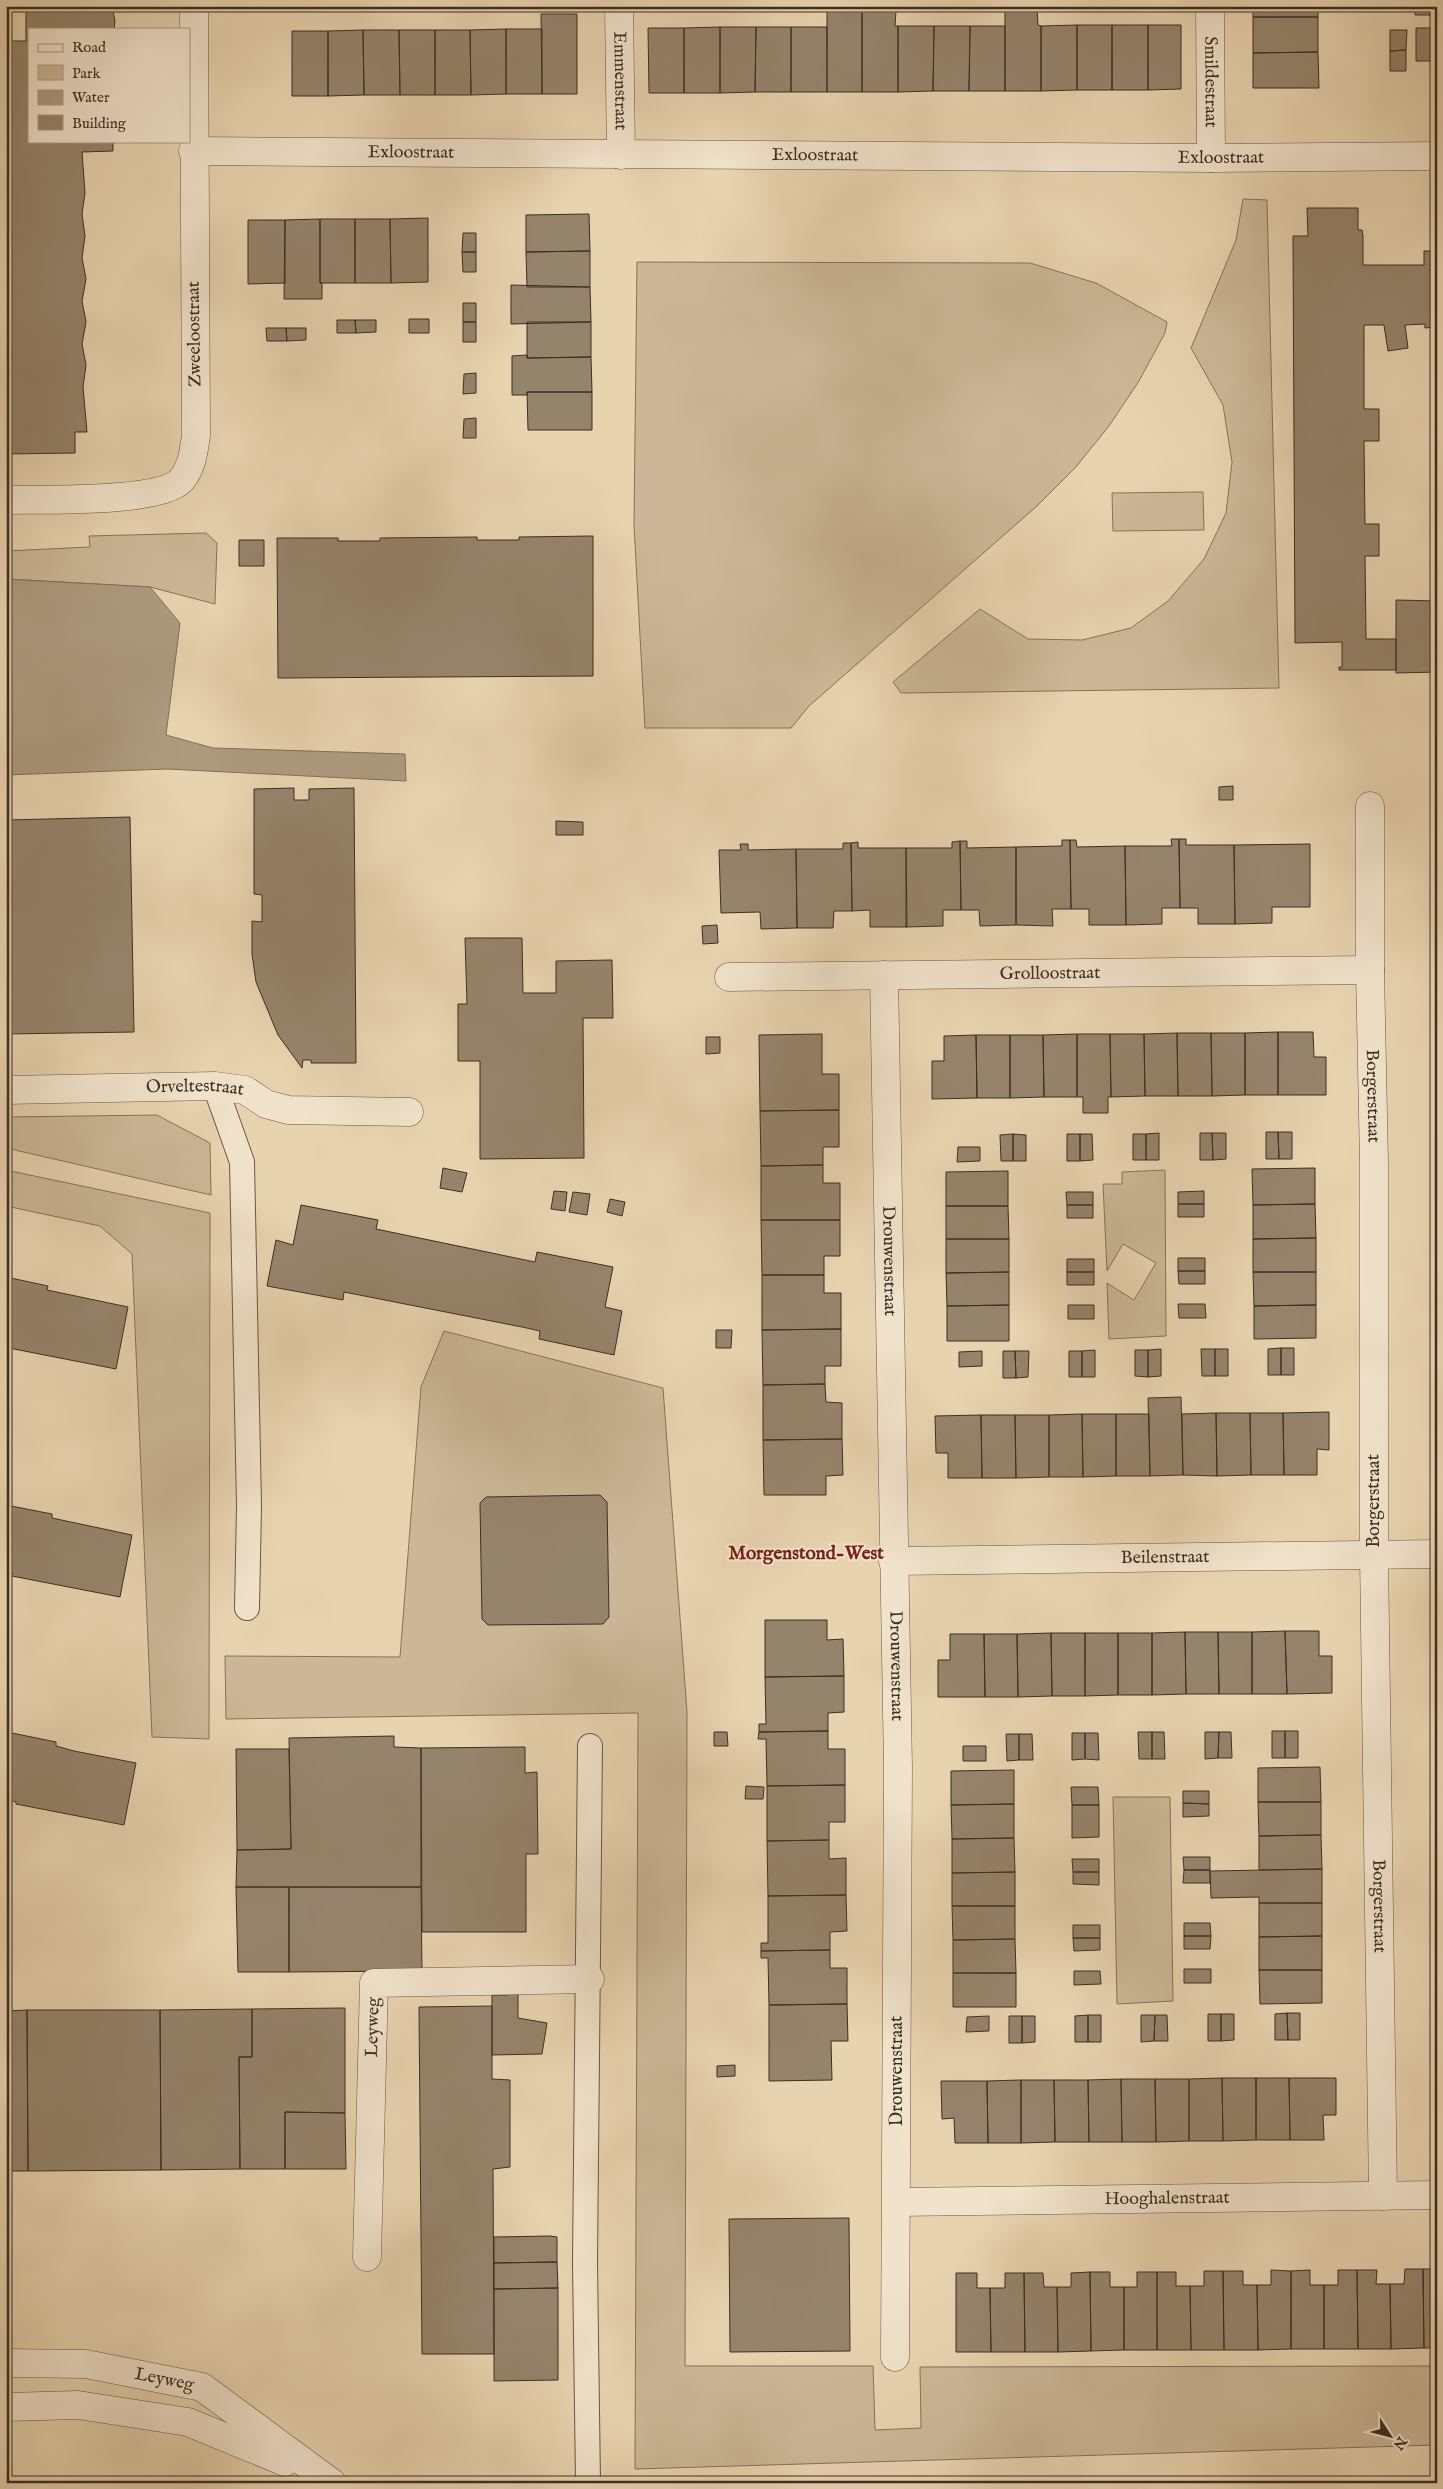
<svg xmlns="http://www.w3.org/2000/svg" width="1443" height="2489" font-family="'IM FELL English',serif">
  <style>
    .green { fill: #cbb797; stroke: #83735e }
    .water { fill: #ad9b80; stroke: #7f705b }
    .building { fill: #95846c; stroke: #3b2f24 }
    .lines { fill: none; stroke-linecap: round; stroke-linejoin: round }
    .lane-casing { stroke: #665847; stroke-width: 26 }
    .street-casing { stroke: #665847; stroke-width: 29 }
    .lane { stroke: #f0e2cb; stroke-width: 24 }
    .street { stroke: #f0e2cb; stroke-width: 28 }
    .labels { text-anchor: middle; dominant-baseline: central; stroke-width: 4; stroke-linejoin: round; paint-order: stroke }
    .street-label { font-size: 18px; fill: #3b2f24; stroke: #f0e2cb }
    .neighbourhood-label { font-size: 19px; font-weight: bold; fill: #7a1f14; stroke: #f0e2cb }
  </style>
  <rect width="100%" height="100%" fill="#e8d3af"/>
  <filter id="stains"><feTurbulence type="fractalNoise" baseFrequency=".004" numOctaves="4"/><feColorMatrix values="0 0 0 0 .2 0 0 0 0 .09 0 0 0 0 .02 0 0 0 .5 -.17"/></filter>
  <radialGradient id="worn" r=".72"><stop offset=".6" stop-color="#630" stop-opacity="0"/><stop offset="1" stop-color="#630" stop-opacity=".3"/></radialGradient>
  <path class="green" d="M1243,199L1267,200L1279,688L901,693L893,682L980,609L1028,639L1082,640L1131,628L1168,601L1204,559L1226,513L1232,462L1223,405L1191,348L1236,240Z
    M637,262L1030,263L1096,283L1167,322L1165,333L1139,381L1109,426L1075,468L1037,506L809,706L791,728H645L634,525Z
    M1203,492L1204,530L1113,531L1112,493Z
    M206,533L217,543L215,604L150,587L6,579V551L90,547L89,536Z
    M157,1115L210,1143L211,1195L6,1148V1117Z
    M6,1170L210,1213L209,1739L152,1737L132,1254L100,1226L6,1206Z
    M1165,1170L1166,1336L1109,1339L1107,1283L1134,1300L1156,1263L1123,1244L1107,1271L1103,1184H1122V1172Z
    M444,1331L663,1388L687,1712L685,2366H873L875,2430L921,2428L920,2367L1437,2366V2445L635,2469L638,1713L226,1719L225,1656L400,1657L421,1387Z
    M1113,1797H1170L1173,2001L1117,2004Z"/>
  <path class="water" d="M6,579L150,587L180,623L166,735L213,748L405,754L406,781L167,769L6,775Z"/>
  <path class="building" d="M26,6H112L115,21L114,29H29V141H113V151L82,152L85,193L82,214L85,236L82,258L86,279L82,301L86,322L82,344L86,365L83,387L87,432H75V453L6,454V41H26Z
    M1253,6H1318V17H1253Z
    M1415,6H1433V15H1415Z
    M1037,9L1038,25L1041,26V91H1005V10Z
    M862,10V92H827V11Z
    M862,10H896L895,26H898V92H862Z
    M541,14H577V94H542Z
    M1253,17H1318V52L1253,53Z
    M1077,25H1112V90H1077Z
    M1077,25V90L1041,91V26Z
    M1112,25H1148V90H1112Z
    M1148,25H1181V89L1148,90Z
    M898,26H934L933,91L898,92Z
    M934,26H970L969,91H933Z
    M970,26H1005V91H969Z
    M720,27V93H684V28Z
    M720,27H756L755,92L720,93Z
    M756,27H791V92H755Z
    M791,27H827V92H791Z
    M648,28H684V93H649Z
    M1416,28H1437V61H1416Z
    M506,29V94L471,95L470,30Z
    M506,29H542V94H506Z
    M363,30L364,95L328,96V31Z
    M363,30H399L400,95H364Z
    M399,30H435V95H400Z
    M435,30H470L471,95H435Z
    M1390,30H1407L1406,50L1390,51Z
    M292,31H328V96H292Z
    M1406,50V71H1390V51Z
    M1318,52L1319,88H1253V53Z
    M1307,208H1358V230H1362L1363,236V265H1424V251H1437V327L1425,328V324L1405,325L1408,348L1388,351L1384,325H1364V409H1379V441H1364L1365,524H1379V556H1365L1366,639H1396V670H1339V667H1342V642L1295,643L1293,236H1308Z
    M589,214L590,251L526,252V215Z
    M428,218V282L391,283L390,219Z
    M320,219H355V283H320Z
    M320,219V283H322V299H284L285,220Z
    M355,219H390L391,283H355Z
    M248,220H285V283L248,284Z
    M463,233H476V252H462Z
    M590,251V287H527L526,252Z
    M462,252H476V272H463Z
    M511,285L590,287L591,322L511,324Z
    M463,303H476V322H463Z
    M409,319H429V333H409Z
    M337,320H355L356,333H337Z
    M355,320H376V332L356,333Z
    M463,322H476V342H463Z
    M527,322H591V357L527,358Z
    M266,328H286L287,341H267Z
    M286,328H306V340L287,341Z
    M527,355V358L591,357L592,392H527V395H512V356Z
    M476,373V393L463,394L464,374Z
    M527,392H592V430H528Z
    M476,418V438H463L464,419Z
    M593,536V676L278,678L277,538H338V541H380V538L477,537V540H519V537Z
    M239,540H264V566H239Z
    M1396,600L1437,601V672L1396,673Z
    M1233,786V800H1219V787Z
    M294,788V800H309V789L354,788L356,1063H311V1060H303L302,1068L278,1035L256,982L252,954V921L262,922V895L254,894V789Z
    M130,817L134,1032L6,1034V820Z
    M556,821L583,822V835H556Z
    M1171,839H1179L1180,908H1162V924L1126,925L1125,846H1172Z
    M1179,839H1186V845H1234L1235,924H1198V908H1180Z
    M1062,840H1070L1071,909H1052L1053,926L1016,925V847L1062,846Z
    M1070,840H1076L1077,847L1125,846L1126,925H1089V909H1071Z
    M960,841L961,910H943V926L906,927V848H952V842Z
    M960,841H967V848L1016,847V925L980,926L979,910H961Z
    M858,842V848H906L907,927H870V910L852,911L851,843Z
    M843,843H851L852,911H834L833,928H797L796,849H843Z
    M740,844H748V850L796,849L797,928L761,929L760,912L721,913L719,850H741Z
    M1310,844V907H1272V923L1235,924L1234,845Z
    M717,925L718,943L703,944L702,926Z
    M465,938H522L523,993H556V961L612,960L613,1018H583L584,1158L480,1159V1061H458V1004H467Z
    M1278,1032V1095H1245V1033Z
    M1278,1032H1313L1314,1057H1326V1095H1278Z
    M1177,1033L1178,1096H1145L1144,1034Z
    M1177,1033H1211L1212,1096H1178Z
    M1211,1033H1245V1095L1212,1096Z
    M822,1034V1074H839V1110L760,1111L759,1035Z
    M1077,1034V1097H1044L1043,1035Z
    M1077,1034H1110L1111,1097H1108V1113H1083V1097H1077Z
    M1110,1034H1144L1145,1096L1111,1097Z
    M976,1035H1010V1098H977Z
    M976,1035L977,1098L932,1099V1061H944V1036Z
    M1010,1035H1043L1044,1097L1010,1098Z
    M706,1037H720V1053L706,1054Z
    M839,1110V1147H823V1165L761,1166L760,1111Z
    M1266,1132H1278L1279,1159H1266Z
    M1278,1132H1292V1159H1279Z
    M1159,1133V1160H1146V1134Z
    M1200,1133H1212L1213,1160H1200Z
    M1212,1133H1226V1159L1213,1160Z
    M1013,1134V1161H1001L1000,1135Z
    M1013,1134L1026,1135V1161H1013Z
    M1067,1134H1080V1161H1067Z
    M1080,1134H1092L1093,1160L1080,1161Z
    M1133,1134H1146V1160H1133Z
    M958,1147H980V1161L957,1162Z
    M823,1165V1183H840V1220H761V1166Z
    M443,1168L467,1173L462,1192L440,1188Z
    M1315,1168V1204L1253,1205L1252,1169Z
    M1008,1171V1206H946V1172Z
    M554,1191L567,1192L565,1211L551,1209Z
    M1204,1191V1204H1178V1192Z
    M573,1192L590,1194L587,1215L569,1212Z
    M1066,1192H1093V1205H1067Z
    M610,1199L625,1202L622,1216L607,1212Z
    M1178,1204H1204V1217H1178Z
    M1315,1204L1316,1238L1253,1239V1205Z
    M301,1205L378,1220L376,1229L535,1262L537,1252L613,1267L605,1307L622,1311L614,1355L539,1339L540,1331L522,1327L344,1292L343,1300L267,1286L276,1240L293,1245Z
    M1067,1205H1093V1218H1067Z
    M946,1206H1008L1009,1239H946Z
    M761,1220H840V1256H824V1275H762Z
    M1316,1238V1272H1253V1239Z
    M946,1239H1009V1272L946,1273Z
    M1178,1258H1205V1271H1178Z
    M1067,1259H1094V1272H1067Z
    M1178,1271H1205V1284H1179Z
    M1009,1272V1305L947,1306L946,1273Z
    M1067,1272H1094V1285H1067Z
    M1253,1272H1316V1305L1254,1306Z
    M762,1275H824V1293H841V1329L762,1330Z
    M6,1277L48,1286L47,1290L128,1307L116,1369L9,1348L10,1345H6Z
    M1178,1304H1205L1206,1318H1179Z
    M1009,1305V1341H947V1306Z
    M1068,1305H1094V1319H1068Z
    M1316,1305V1338L1254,1339V1306Z
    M841,1329V1366H825V1384L763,1385L762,1330Z
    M716,1330H732L731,1348H716Z
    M1281,1348H1294V1375H1281Z
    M1281,1348V1375H1268V1349Z
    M1161,1349V1376L1148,1377V1350Z
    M1201,1349H1215V1376H1202Z
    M1215,1349H1228V1376H1215Z
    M1095,1350V1377H1082V1351Z
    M1135,1350H1148V1377L1135,1376Z
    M982,1351V1366L959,1367V1352Z
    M1003,1351H1015L1016,1378H1003Z
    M1015,1351H1029L1028,1377L1016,1378Z
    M1069,1351H1082V1377H1069Z
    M825,1384L826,1402L842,1403V1439L763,1440V1385Z
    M1181,1397L1183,1475L1150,1476L1148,1398Z
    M1329,1412V1450L1317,1449V1475H1284L1283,1413Z
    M1216,1413L1217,1476L1183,1475L1182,1414Z
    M1216,1413H1250L1251,1475L1217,1476Z
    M1250,1413H1283L1284,1475H1251Z
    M1082,1414H1116V1476L1083,1477Z
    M1082,1414L1083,1477H1049V1415Z
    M1116,1414H1149L1150,1476H1116Z
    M981,1415H1015L1016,1478H982Z
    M981,1415L982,1478H948V1453H936L935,1416Z
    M1015,1415H1049V1477L1016,1478Z
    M842,1439L843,1475L826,1476V1495H764L763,1440Z
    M600,1495L607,1502L609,1617L603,1624L488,1625L482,1619L480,1503L486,1497Z
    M6,1505L52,1514V1518L132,1535L120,1597L12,1576L13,1573L6,1572Z
    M765,1620H827V1640L843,1639L844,1676L765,1677Z
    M1285,1631L1287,1694H1252V1632Z
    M1285,1631H1319V1656H1332V1693L1287,1694Z
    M1185,1632H1218L1219,1694H1186Z
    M1185,1632L1186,1694L1152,1695V1633Z
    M1218,1632H1252V1694H1219Z
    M1051,1633H1085V1696H1052Z
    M1051,1633L1052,1696L1018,1697L1017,1634Z
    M1085,1633H1118V1695L1085,1696Z
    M1118,1633H1152V1695H1118Z
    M950,1634H984L985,1697H938V1660H950Z
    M984,1634H1017L1018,1697H985Z
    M844,1676V1712L828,1713V1731L759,1732V1724H766L765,1677Z
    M828,1731V1749H845V1785L767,1786L766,1739H758L759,1732Z
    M1272,1731H1285V1758H1272Z
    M1285,1731H1298V1758H1285Z
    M7,1732L56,1742V1746L74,1751L136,1763L124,1825L16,1804V1802L6,1800Z
    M714,1732H727L728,1746H714Z
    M1138,1732H1152V1759H1139Z
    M1152,1732H1164L1165,1759H1152Z
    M1205,1732H1219L1218,1758L1205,1759Z
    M1219,1732H1231L1232,1758H1218Z
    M1072,1733H1085V1759L1072,1760Z
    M1085,1733H1098L1099,1760L1085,1759Z
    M1006,1734H1019V1760L1007,1761Z
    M1019,1734H1032L1033,1760H1019Z
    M394,1736V1747L421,1748V1887H236L237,1850L291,1849L289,1738Z
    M963,1746H986V1761H963Z
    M525,1747V1773L537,1772L538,1854H526V1932H422L421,1748Z
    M236,1749H289L291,1849L237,1850Z
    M1320,1767L1321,1802H1258V1768Z
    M1014,1770V1804L951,1805V1771Z
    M845,1785V1822H829V1840L767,1841V1786Z
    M746,1786L764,1787L763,1799H745Z
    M1071,1787H1098L1099,1805H1072Z
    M1183,1791H1209V1804L1183,1803Z
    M1258,1802H1321V1835L1259,1836Z
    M1183,1803L1209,1804V1816L1183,1817Z
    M1014,1804V1838L952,1839L951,1805Z
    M1072,1805H1099V1837L1072,1838Z
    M1321,1835L1322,1869L1259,1870V1836Z
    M1014,1838L1015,1872L952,1873V1839Z
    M829,1840V1859L846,1858V1895L768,1896L767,1841Z
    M1183,1857H1210V1870H1184Z
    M1072,1859H1099V1872H1073Z
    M1322,1869V1903H1259V1897L1211,1898L1210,1871Z
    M1184,1870H1210V1883H1183Z
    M1015,1872V1906H952V1873Z
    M1073,1872H1099V1885L1073,1884Z
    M236,1887H289V1972H238Z
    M289,1887H421L422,1971L289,1972Z
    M846,1895L847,1931L830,1932V1950L761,1951V1943H768V1896Z
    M1259,1903H1322V1936L1259,1937Z
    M952,1906H1015V1939L953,1940Z
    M1184,1923H1210L1211,1936H1184Z
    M1073,1925H1100V1938H1073Z
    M1184,1936H1211L1210,1949H1184Z
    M1322,1936V1970H1259V1937Z
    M1073,1938H1100V1950L1074,1951Z
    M1015,1939L1016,1973H953V1940Z
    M830,1950V1968H847V2004L769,2005L768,1958H761V1951Z
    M1184,1969H1211V1983H1184Z
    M1259,1970H1322V2003L1260,2004Z
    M1074,1971H1100L1101,1984L1074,1985Z
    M953,1973H1016V2007H953Z
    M508,1989H518V2018L547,2023L542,2054L492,2055V1995H508Z
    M847,2004L848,2041H831L832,2080L769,2081V2005Z
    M492,2006V2079L510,2080V2167L493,2169L494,2354H422L419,2007Z
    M345,2008V2113L285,2112V2169H240L239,2057H252V2009Z
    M252,2009V2057H239L240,2169L161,2170L160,2010Z
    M27,2010L28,2171H6V2011Z
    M27,2010H160L161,2170L28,2171Z
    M1287,2013L1288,2040H1275V2014Z
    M1287,2013H1300V2040H1288Z
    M1208,2014H1221V2041H1208Z
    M1221,2014H1234V2040L1221,2041Z
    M1088,2015V2042H1075V2016Z
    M1088,2015H1101V2042H1088Z
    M1141,2015H1155L1154,2041L1141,2042Z
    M1155,2015H1167L1168,2041H1154Z
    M989,2016V2031L966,2032L967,2017Z
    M1009,2016H1022V2043H1009Z
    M1022,2016H1035V2042L1022,2043Z
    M735,2065V2076L717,2077V2066Z
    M1222,2078L1223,2141H1189V2079Z
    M1222,2078H1256V2140L1223,2141Z
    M1256,2078H1289L1290,2140H1256Z
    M1289,2078H1336V2115H1323L1324,2140H1290Z
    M1121,2079L1122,2142H1089L1088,2080Z
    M1121,2079H1155L1156,2142H1122Z
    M1155,2079H1189V2141L1156,2142Z
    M1021,2080V2143H988L987,2081Z
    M1021,2080H1054L1055,2142L1021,2143Z
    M1054,2080H1088L1089,2142H1055Z
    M941,2081H987L988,2143H955L954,2118L942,2119Z
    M285,2112L345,2113L346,2169H285Z
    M849,2218L850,2351L730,2352L729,2219Z
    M550,2236L557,2237V2262L494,2263V2237Z
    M557,2262L558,2288L494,2289V2263Z
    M1405,2269H1423L1424,2348L1391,2349L1390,2284H1404Z
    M1423,2269H1437V2348H1424Z
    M1271,2270L1291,2271V2349L1258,2350L1257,2285H1271Z
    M1310,2270V2285H1324V2349H1291V2271Z
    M1338,2270H1357L1358,2349H1324V2285H1338Z
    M1357,2270H1377L1376,2284H1390L1391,2349H1358Z
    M1204,2271H1223L1224,2350H1191L1190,2286H1204Z
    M1223,2271H1243V2285H1257L1258,2350H1224Z
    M1090,2272L1091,2351L1058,2352L1057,2287H1071V2273Z
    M1090,2272H1110V2287H1124V2350L1091,2351Z
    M1137,2272H1157V2350H1124V2287H1137Z
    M1157,2272H1176V2286H1190L1191,2350H1157Z
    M956,2273H977V2288H990L991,2352H956Z
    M1005,2273H1024L1025,2352H991L990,2288H1005Z
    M1024,2273H1043L1044,2287H1057L1058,2352H1025Z
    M558,2288V2380L494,2381V2289Z"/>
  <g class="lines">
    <g class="lane-casing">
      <path id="lane" d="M215,1086L242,1162L249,1506L247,1608
        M588,2483L585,2263L590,1746"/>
    </g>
    <g class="street-casing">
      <g id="street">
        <path id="s1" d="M619,6L621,155"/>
        <path id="s2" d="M1210,6L1211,158"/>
        <path id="s3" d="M193,151L1211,158L1437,156"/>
        <path d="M6,500C40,499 164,504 183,478C192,466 194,450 196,435L194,6"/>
        <path id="s4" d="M1370,806V970L1374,1162V1556L1383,2196"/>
        <path id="s5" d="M884,975L898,1767L895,2357"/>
        <path id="s6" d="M729,977L1370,970"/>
        <path id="s7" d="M6,1090L215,1086L245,1090L266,1104L288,1110L409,1112"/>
        <path id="s8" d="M893,1561L1437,1554"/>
        <path id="s9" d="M897,2202L1437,2195"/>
        <path id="s10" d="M367,2257L374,1983L590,1979"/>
        <path id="s11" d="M6,2363L86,2364L202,2387L332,2483"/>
        <path d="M6,2407L78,2405L188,2422L285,2462"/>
      </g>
    </g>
    <use href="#lane" class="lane"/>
    <use href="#street" class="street"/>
  </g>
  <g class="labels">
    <g class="street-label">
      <text stroke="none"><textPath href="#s1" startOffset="75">Emmenstraat</textPath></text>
      <text stroke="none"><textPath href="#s2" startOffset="76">Smildestraat</textPath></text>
      <text stroke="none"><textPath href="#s3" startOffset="218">Exloostraat</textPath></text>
      <text stroke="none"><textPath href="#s3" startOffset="622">Exloostraat</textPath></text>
      <text stroke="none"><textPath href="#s3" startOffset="1028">Exloostraat</textPath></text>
      <text transform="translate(195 334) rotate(-91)">Zweeloostraat</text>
      <text stroke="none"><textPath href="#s6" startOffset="321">Grolloostraat</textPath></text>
      <text stroke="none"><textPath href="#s7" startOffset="189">Orveltestraat</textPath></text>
      <text stroke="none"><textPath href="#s4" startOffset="290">Borgerstraat</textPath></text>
      <text stroke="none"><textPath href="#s5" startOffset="286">Drouwenstraat</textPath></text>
      <text transform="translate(1374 1501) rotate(-90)">Borgerstraat</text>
      <text stroke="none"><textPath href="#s8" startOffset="272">Beilenstraat</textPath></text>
      <text stroke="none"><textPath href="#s5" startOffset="691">Drouwenstraat</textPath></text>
      <text stroke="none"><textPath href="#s4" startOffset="1100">Borgerstraat</textPath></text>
      <text stroke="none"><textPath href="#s10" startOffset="230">Leyweg</textPath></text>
      <text transform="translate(897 2071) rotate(-90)">Drouwenstraat</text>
      <text stroke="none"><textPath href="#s9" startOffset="270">Hooghalenstraat</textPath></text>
      <text stroke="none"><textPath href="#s11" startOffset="160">Leyweg</textPath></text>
    </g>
    <g class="neighbourhood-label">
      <text x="806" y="1554">Morgenstond-West</text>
    </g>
  </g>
  <rect width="1443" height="2489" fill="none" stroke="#e8d3af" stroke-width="25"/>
  <rect x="8" y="8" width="1428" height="2474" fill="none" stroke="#3b2f24" stroke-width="2.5"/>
  <rect x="12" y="12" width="1418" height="2464" fill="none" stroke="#3b2f24"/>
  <rect x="28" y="28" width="162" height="115" fill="#f0e2cb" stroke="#a89a88"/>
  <rect x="38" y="44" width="25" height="8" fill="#f0e2cb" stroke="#a89a88"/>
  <text x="72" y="52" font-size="15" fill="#3b2f24">Road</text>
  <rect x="38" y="65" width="25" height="15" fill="#cbb797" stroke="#a89a88"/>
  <text x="72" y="78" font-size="15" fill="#3b2f24">Park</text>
  <rect x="38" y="90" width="25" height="15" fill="#ad9b80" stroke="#a89a88"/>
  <text x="72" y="102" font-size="15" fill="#3b2f24">Water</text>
  <rect x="38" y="115" width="25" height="15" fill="#95846c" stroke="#a89a88"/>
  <text x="72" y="128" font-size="15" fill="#3b2f24">Building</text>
  <g transform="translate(1390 2436) rotate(126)" stroke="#f0e2cb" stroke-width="4" paint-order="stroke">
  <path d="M0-4L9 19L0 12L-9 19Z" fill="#3b2f24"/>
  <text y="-8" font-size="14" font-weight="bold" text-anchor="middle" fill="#3b2f24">N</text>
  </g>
  <rect width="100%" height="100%" filter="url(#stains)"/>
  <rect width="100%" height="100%" fill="url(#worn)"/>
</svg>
